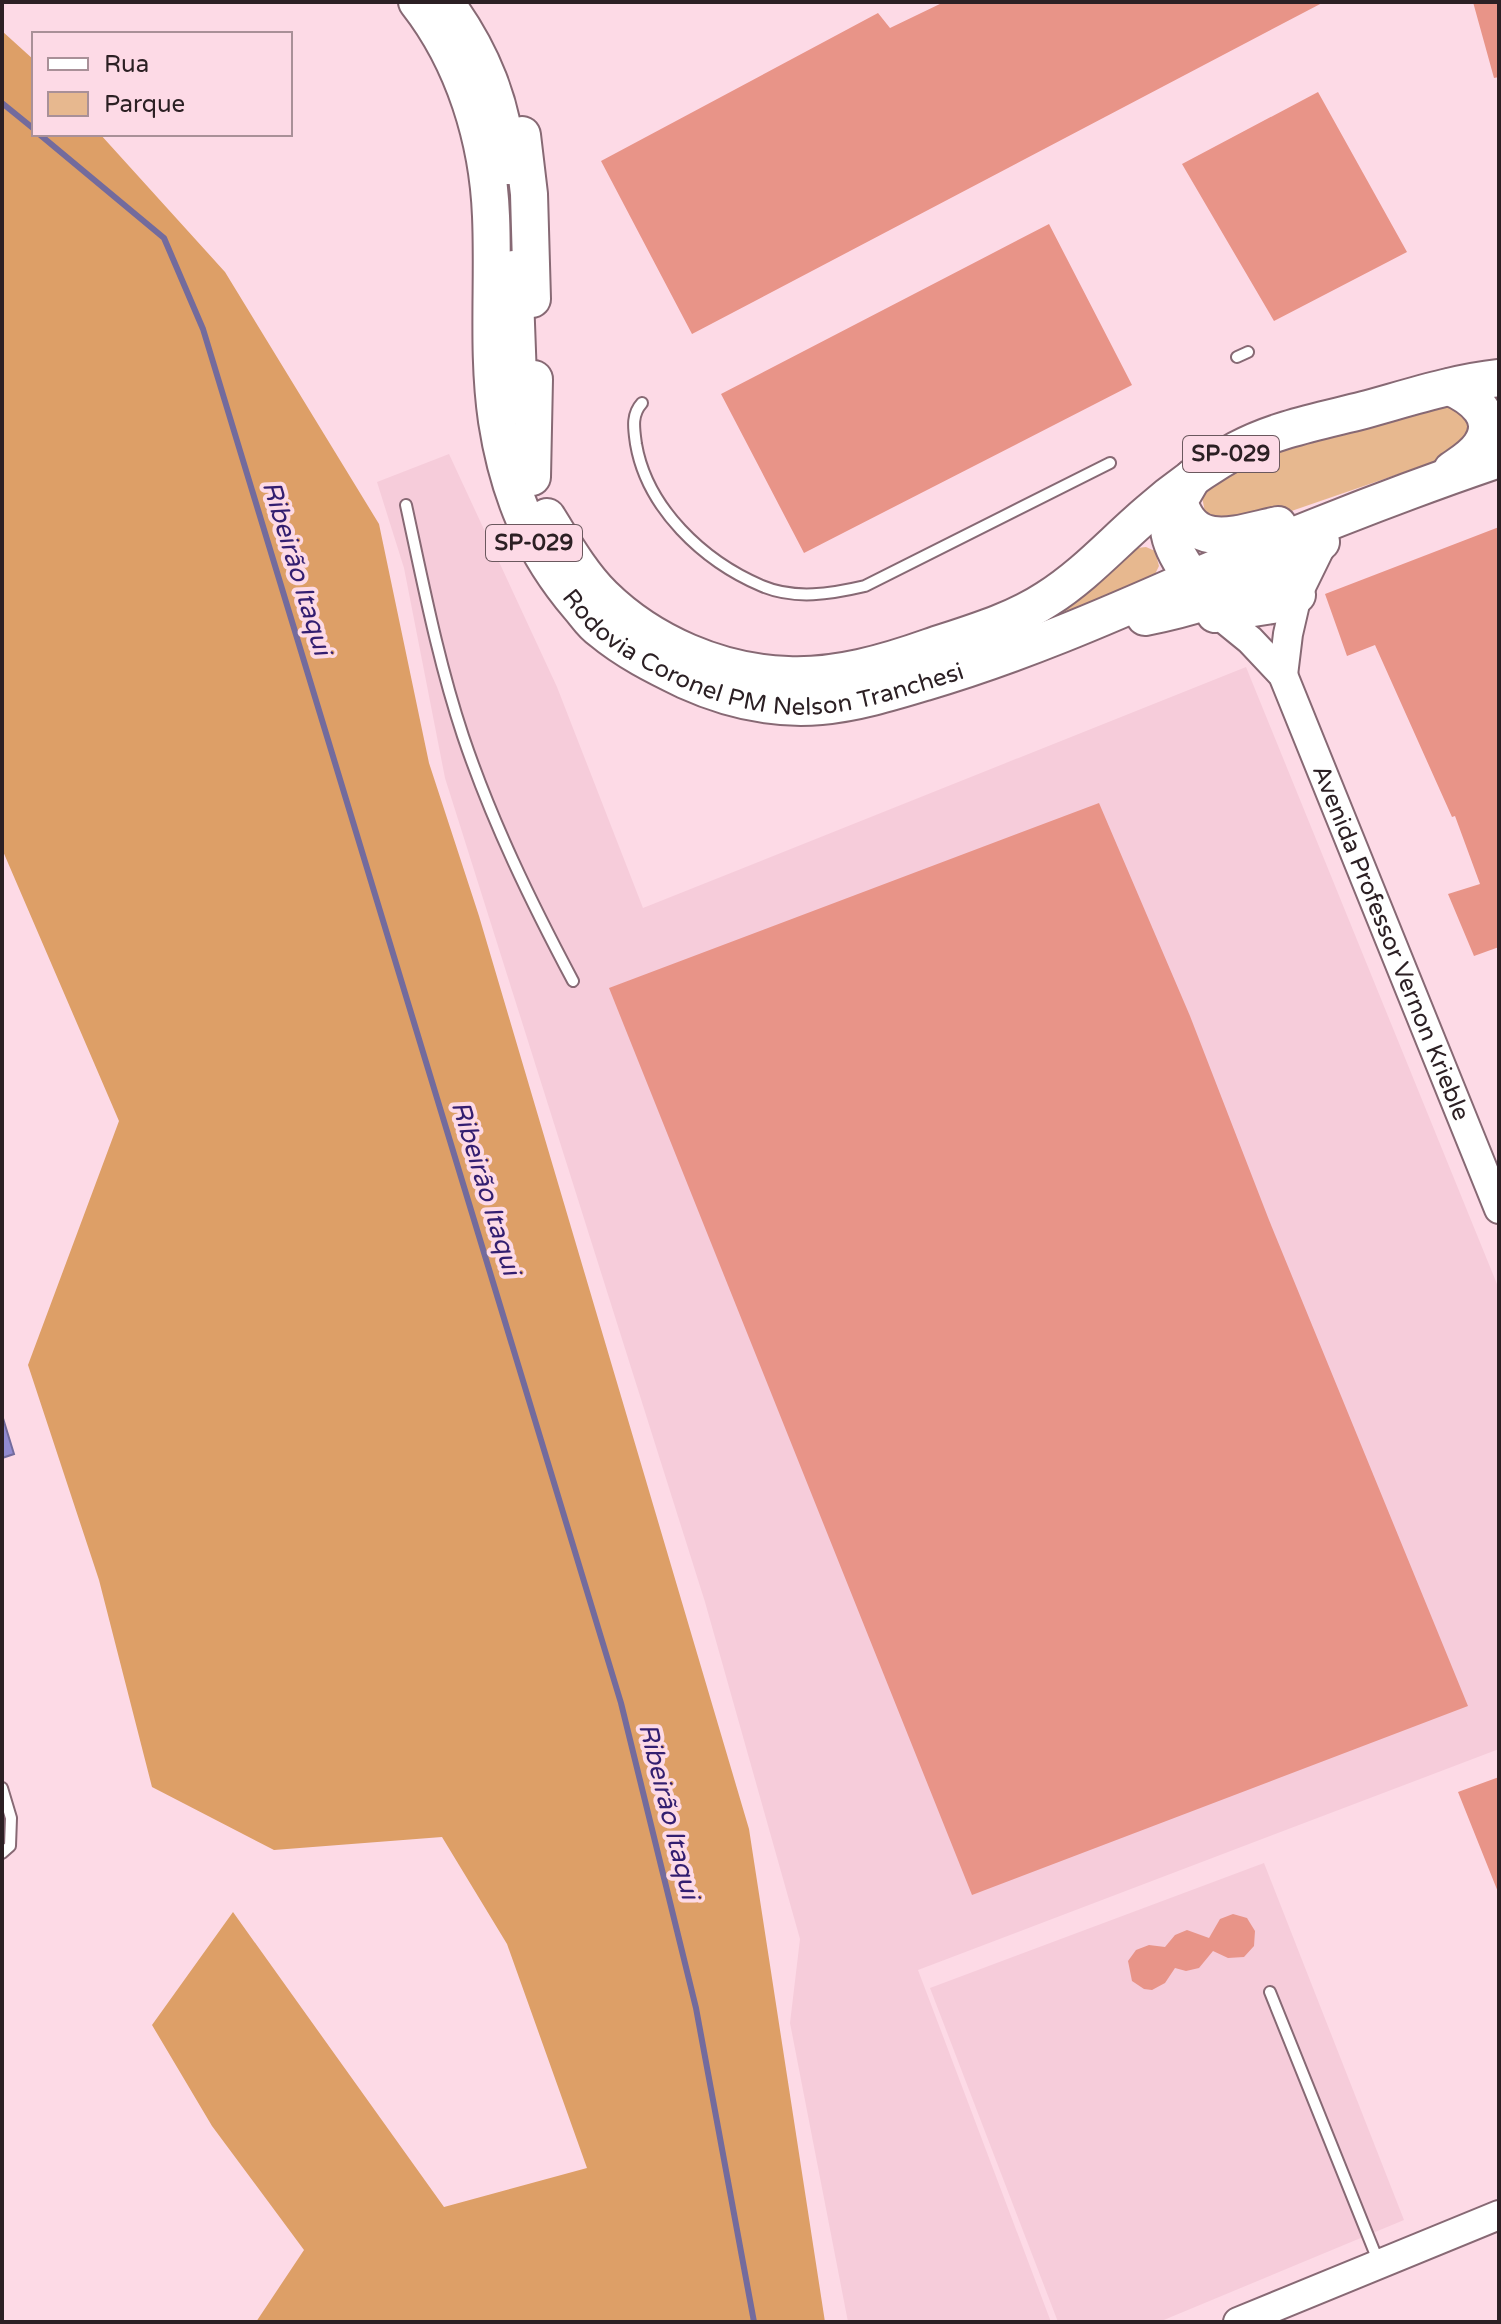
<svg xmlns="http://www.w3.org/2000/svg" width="1501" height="2324" font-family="'Varela Round',sans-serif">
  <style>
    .built { fill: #f6ccda }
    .green { fill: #e7b88f }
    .forest { fill: #dd9f67 }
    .water { fill: #928bd1; stroke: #736b9d; stroke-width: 2 }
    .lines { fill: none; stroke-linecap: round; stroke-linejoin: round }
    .stream { stroke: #736b9d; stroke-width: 6 }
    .building { fill: #e89488 }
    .lane-casing { stroke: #876974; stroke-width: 14 }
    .secondary-casing { stroke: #876974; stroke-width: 32 }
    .highway-casing { stroke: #876974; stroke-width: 40 }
    .lane { stroke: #fff; stroke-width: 10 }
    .secondary { stroke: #fff; stroke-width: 28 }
    .highway { stroke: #fff; stroke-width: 36 }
    .labels { text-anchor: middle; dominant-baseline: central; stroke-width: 8; stroke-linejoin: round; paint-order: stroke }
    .shield { fill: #fddae6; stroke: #6b585e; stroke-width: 2 }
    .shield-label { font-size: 22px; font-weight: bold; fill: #2c2024 }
    .street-label { font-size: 24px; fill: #2c2024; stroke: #fddae6 }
    .water-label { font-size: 26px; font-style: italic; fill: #331e70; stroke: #fddae6 }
  </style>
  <rect width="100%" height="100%" fill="#fddae6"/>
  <path class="built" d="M449,454L557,687L643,908L1246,667L1499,1289V1749L918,1970L1051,2322H848L790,2023L800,1939L705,1602L445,778L404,568L377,482Z
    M1264,1863L1404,2220L1159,2322H1058L930,1988Z"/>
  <path class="green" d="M1456,406L1474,426L1448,457L1277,516L1215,519L1205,512L1202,497L1208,484L1222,475L1306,439L1432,407Z
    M1146,547L1155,551L1159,566L1152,580L1033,631L1137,548Z"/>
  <path class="forest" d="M2,31L34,60V134H100L225,272L379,524L429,763L479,916L749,1829L825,2322H256L304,2250L212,2126L152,2025L233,1912L444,2207L587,2168L507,1944L442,1837L274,1850L152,1787L99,1580L28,1365L119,1121L2,849Z"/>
  <path class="water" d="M2,1415L14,1454L2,1458Z"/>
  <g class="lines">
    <path class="stream" d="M2,103L34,129
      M39,134L164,238L203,329L621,1703L696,2008L754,2322"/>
  </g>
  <path class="building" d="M944,2H1324L692,334L601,161L878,13L890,28Z
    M1473,2H1499V77L1494,78Z
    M1318,92L1407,252L1274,321L1182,164Z
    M1049,224L1132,385L804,553L721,394Z
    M1499,527V947L1474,956L1448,894L1480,884L1455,816L1452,817L1375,645L1347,656L1325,594Z
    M1099,803L1190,1016L1269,1220L1468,1706L972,1895L609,988Z
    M1499,1777V1892H1498L1458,1792Z
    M1233,1914L1247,1918L1255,1931L1254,1946L1244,1957L1228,1958L1213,1951L1199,1968L1186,1971L1175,1968L1165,1983L1152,1990L1144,1989L1132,1981L1128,1961L1136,1950L1149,1945L1165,1947L1175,1935L1187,1930L1209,1938L1220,1919Z"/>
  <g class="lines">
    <g class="lane-casing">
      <path id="lane" d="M1237,357L1248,352
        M642,403C631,415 634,429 636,444C647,508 703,561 762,586C795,600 831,594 865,586L1110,463
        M406,505C423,583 438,661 463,736C492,822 531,902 573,981
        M2,1788L11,1818L10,1846L2,1853
        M1270,1992L1379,2263"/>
    </g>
    <g class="secondary-casing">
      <g id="secondary">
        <path id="s1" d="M1218,614L1250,640L1283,675L1499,1209"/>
        <path d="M1283,675L1288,634L1297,595L1324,540"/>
        <path d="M1238,2322L1499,2215"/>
      </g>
    </g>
    <g class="highway-casing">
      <g id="highway">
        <path id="s2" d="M417,2C464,62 488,140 491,216C494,284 487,353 497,421C508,492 532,551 579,606C586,614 592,624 601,630C626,651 656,666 685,680C727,699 775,710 821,706C856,703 892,692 925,682C1017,655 1105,617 1193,578C1293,535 1396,494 1499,459"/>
        <path d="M445,2C482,52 503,104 508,166"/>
        <path d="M522,135L529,194L532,299"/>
        <path d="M514,269L519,406"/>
        <path d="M1450,387C1473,397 1499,417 1481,445C1474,456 1462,463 1452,470"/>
        <path d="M532,477L534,379"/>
        <path d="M1193,477L1179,501C1194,553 1239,533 1278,525"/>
        <path d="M1179,501C1151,531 1188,571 1206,597"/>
        <path d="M547,517C564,544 580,573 603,596C651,643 720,673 788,675C836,677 885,663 930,647C969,634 1012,622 1047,599C1085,575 1114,542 1148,513C1175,489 1205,468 1237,450C1276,429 1321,421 1364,410C1408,398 1453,383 1499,378"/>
        <path d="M1215,614L1279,604L1297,595"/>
        <path d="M1145,617C1210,605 1268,581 1321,542"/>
      </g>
    </g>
    <use href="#lane" class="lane"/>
    <use href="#secondary" class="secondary"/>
    <use href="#highway" class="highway"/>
  </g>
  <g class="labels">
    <g class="shield">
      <rect x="1183" y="436" width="96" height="36" rx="6"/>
      <rect x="486" y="525" width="96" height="36" rx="6"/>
    </g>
    <g class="shield-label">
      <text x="1231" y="454">SP-029</text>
      <text x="534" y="543">SP-029</text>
    </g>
    <g class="street-label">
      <text stroke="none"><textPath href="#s2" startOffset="840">Rodovia Coronel PM Nelson Tranchesi</textPath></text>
      <text stroke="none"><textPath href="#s1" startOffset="378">Avenida Professor Vernon Krieble</textPath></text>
    </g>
    <g class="water-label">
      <text transform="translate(297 568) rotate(73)">Ribeirão Itaqui</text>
      <text transform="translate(486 1188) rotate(73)">Ribeirão Itaqui</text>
      <text transform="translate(669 1811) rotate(76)">Ribeirão Itaqui</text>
    </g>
  </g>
  <rect width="1501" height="2324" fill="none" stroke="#2c2024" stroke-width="8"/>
  <rect x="32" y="32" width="260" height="104" fill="#fddae6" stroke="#a99098" stroke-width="2"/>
  <rect x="48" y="58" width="40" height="12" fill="#ffffff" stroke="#a99098" stroke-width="2"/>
  <text x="104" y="72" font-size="24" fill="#2c2024">Rua</text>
  <rect x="48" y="92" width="40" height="24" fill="#e7b88f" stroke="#a99098" stroke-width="2"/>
  <text x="104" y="112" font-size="24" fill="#2c2024">Parque</text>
</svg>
